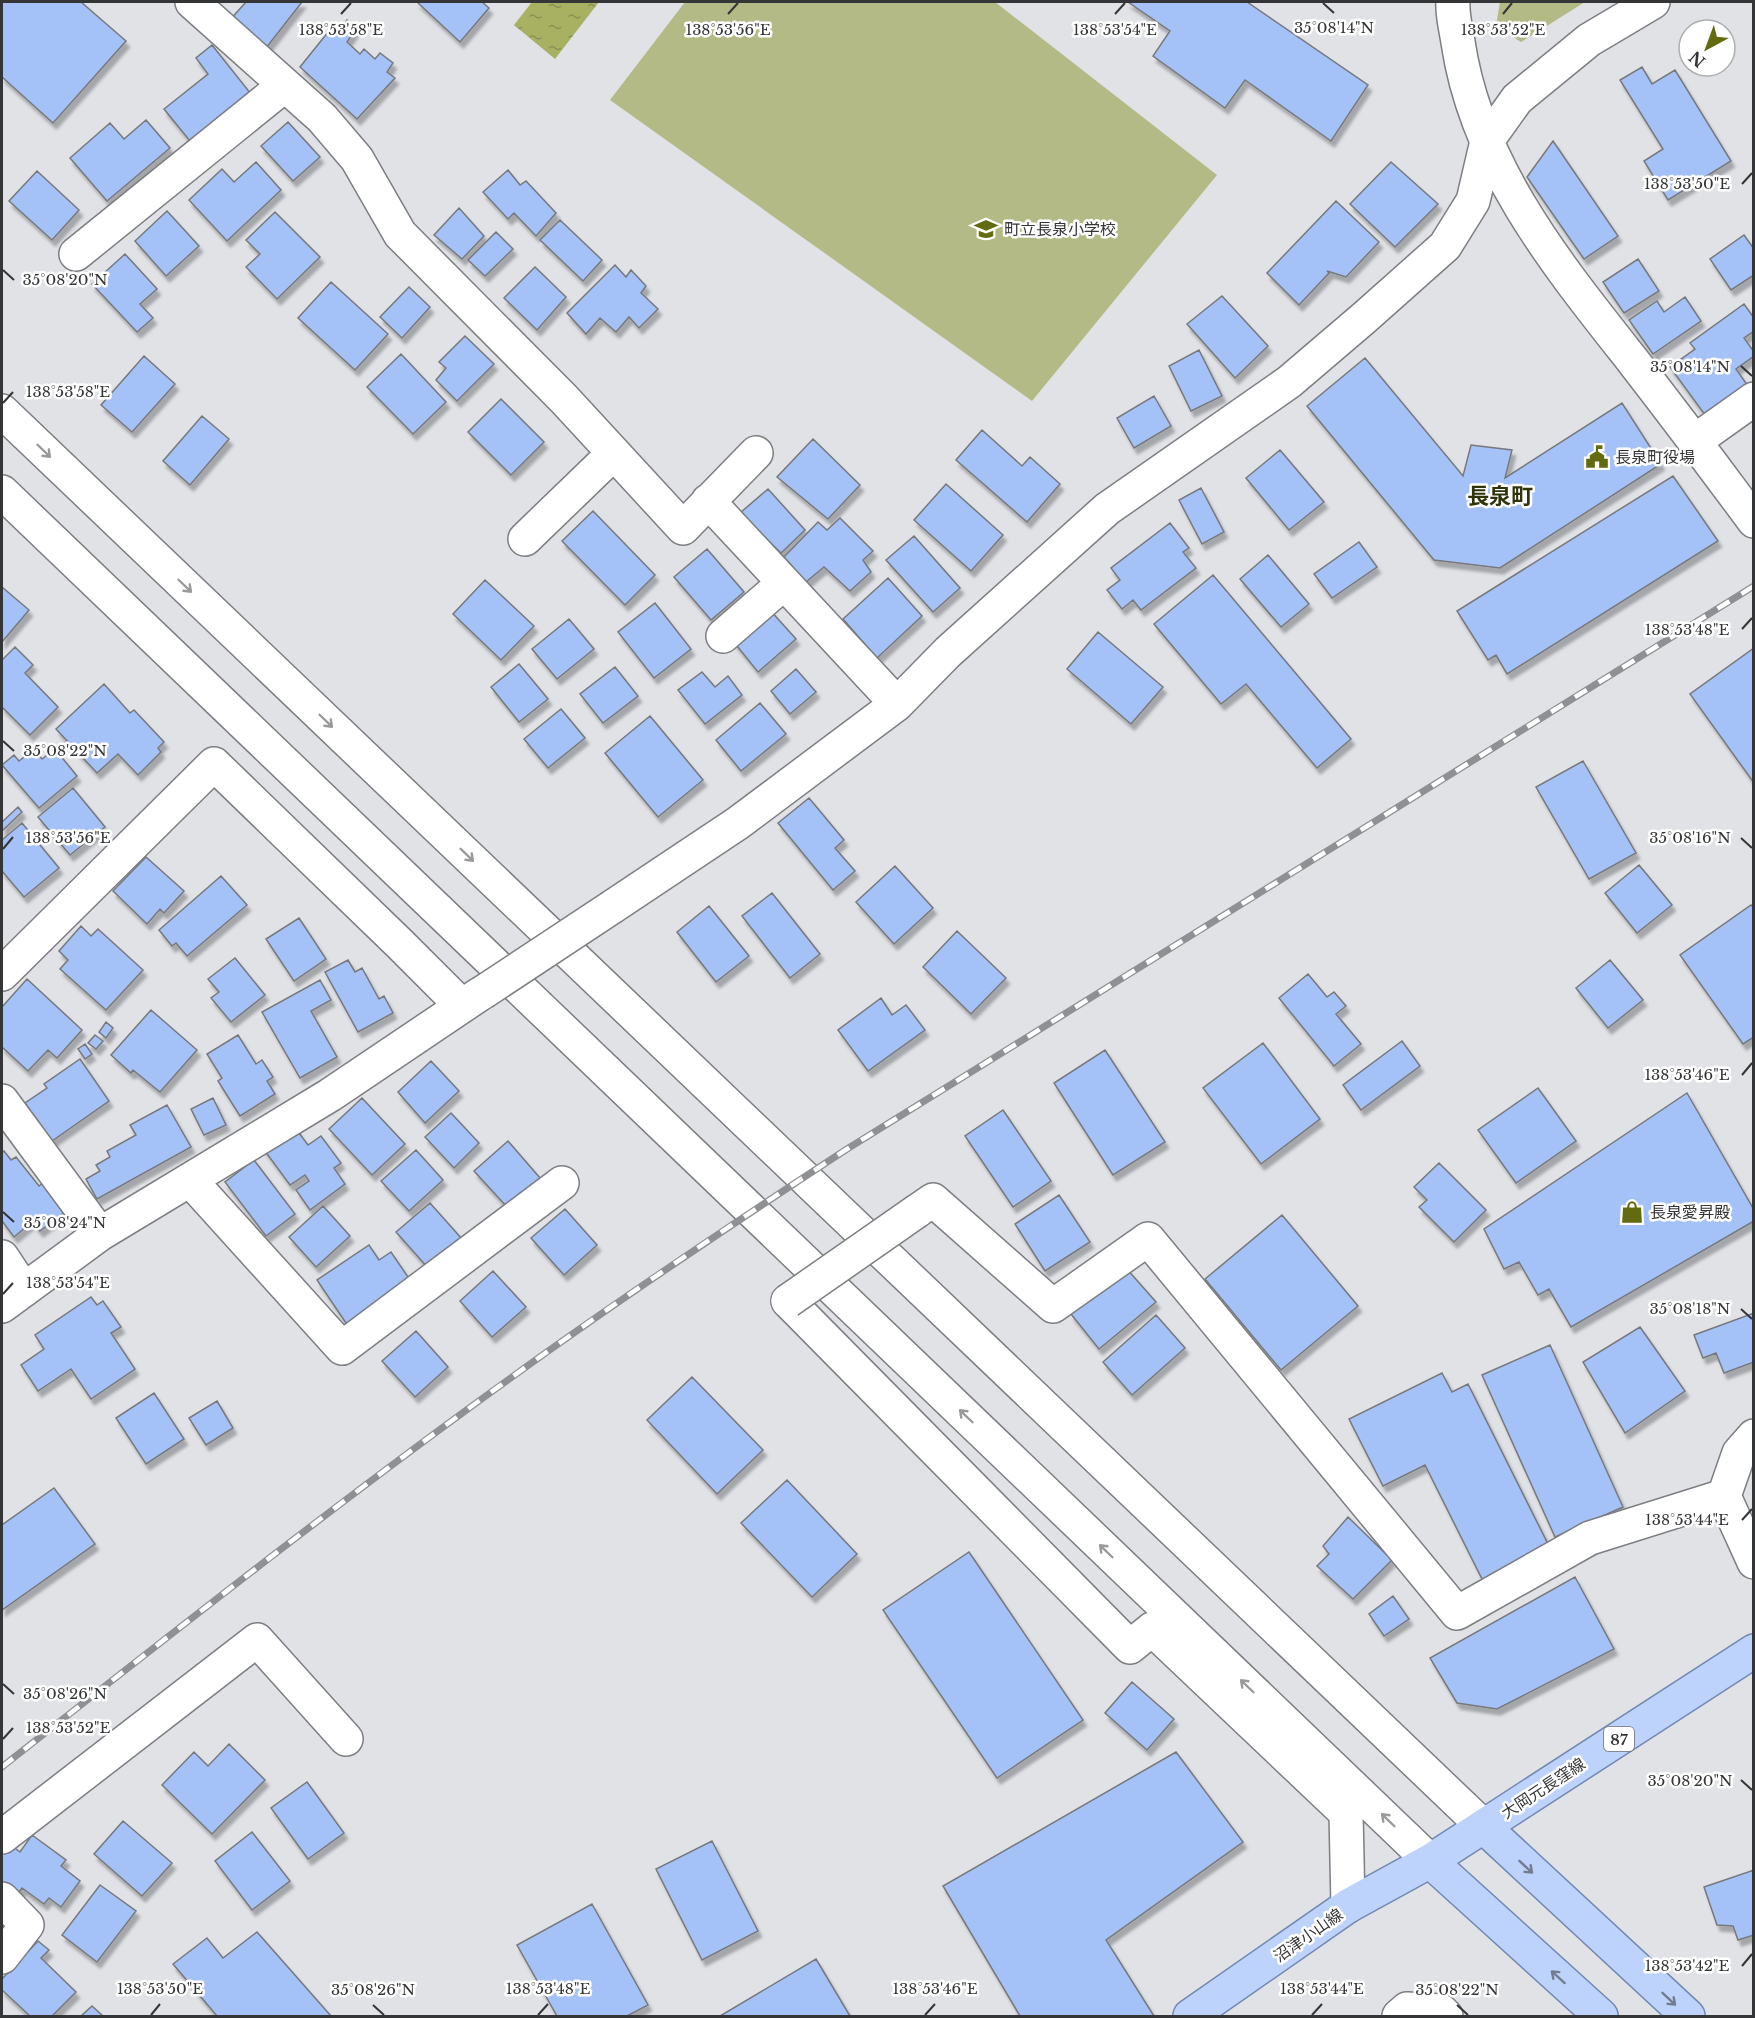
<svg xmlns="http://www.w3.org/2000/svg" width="1755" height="2018" font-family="'Libre Baskerville','Noto Sans JP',serif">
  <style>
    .green { fill: #b3ba85 }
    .water { fill: url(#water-ripples) }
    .building { fill: #a5c2f8; stroke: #76787c; stroke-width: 1.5; filter: url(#shadow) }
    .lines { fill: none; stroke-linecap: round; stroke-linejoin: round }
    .minor-casing { stroke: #7c7e82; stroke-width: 36 }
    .major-casing { stroke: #7188b4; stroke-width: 36 }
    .minor { stroke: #fff; stroke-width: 33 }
    .major { stroke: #bed3fb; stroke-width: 33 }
    .rail-casing { stroke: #8f9093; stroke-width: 7 }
    .rail { stroke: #fff; stroke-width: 4.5; stroke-dasharray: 14; stroke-linecap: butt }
    .minor-bridge-casing { stroke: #7c7e82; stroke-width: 36; stroke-linecap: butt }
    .minor-bridge { stroke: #fff; stroke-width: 33 }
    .oneway { stroke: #9a9a9b }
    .oneway2 { stroke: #727c8f }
    .ticks { fill: none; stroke: #343537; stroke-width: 2 }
    .labels { text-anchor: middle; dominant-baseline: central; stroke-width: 5; stroke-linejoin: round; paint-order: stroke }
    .shield { fill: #fff; stroke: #717273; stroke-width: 1.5 }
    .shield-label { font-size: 15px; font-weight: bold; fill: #343537 }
    .poi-label { font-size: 16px; fill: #343537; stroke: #fff; text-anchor: start }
    .street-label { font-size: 16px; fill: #343537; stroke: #fff }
    .district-label { font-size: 22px; font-weight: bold; fill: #30340b; stroke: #fff }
    .ticks-label { font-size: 15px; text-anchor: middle; fill: #343537; stroke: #fff; stroke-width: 5; stroke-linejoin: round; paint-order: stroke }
  </style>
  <defs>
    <pattern id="water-ripples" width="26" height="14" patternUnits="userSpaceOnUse" patternTransform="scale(1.5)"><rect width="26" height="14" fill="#a8b162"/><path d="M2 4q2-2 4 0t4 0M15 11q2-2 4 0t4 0" fill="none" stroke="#8a9152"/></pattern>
    <filter id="shadow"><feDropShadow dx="3.5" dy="6" stdDeviation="1.5" flood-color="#0004"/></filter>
  </defs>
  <rect width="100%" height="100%" fill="#e0e2e6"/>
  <path class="green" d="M685,2H995L1217,175L1032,401L610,100Z
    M1500,2H1585L1521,42L1496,26Z"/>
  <path class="water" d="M532,2H599L555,59L514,25Z"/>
  <path class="building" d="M2,2H81L126,41L53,123L2,77Z
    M246,2H302L266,48L229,21Z
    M417,2H482L489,8L460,42Z
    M1128,2H1247L1368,85L1331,141L1245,80L1225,108L1153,56L1170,31Z
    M347,20L355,30L347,42L360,54L364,49L375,59L380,53L393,63L387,72L395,78L357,119L300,67L333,26L339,33Z
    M212,45L251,94L190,141L164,109L208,74L196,58Z
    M1642,67L1652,84L1675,70L1731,161L1668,200L1644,161L1663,149L1620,80Z
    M146,120L170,148L107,201L70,158L110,123L124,139Z
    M288,122L320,157L293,181L261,146Z
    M1553,141L1618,236L1584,259L1527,177Z
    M256,162L281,190L227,241L189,200L222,169L234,182Z
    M1391,162L1438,204L1395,247L1350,204Z
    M508,170L520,185L526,181L556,213L536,236L514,213L508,219L483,192Z
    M37,171L79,210L52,240L9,201Z
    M1336,201L1379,242L1346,277L1327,271L1329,273L1299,305L1267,273Z
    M459,208L484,236L462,259L434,235Z
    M167,211L199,246L166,276L135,241Z
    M275,212L320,257L277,299L246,267L260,254L246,240Z
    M560,220L602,260L583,281L540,240Z
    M496,232L513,249L485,276L468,260Z
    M1744,235L1754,249V275L1731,290L1710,259Z
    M125,254L157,289L140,304L153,318L137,332L92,284Z
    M1638,259L1659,291L1624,313L1603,282Z
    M615,265L626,277L631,270L646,286L641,293L658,309L639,328L629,317L616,332L600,318L586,334L567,313Z
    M535,267L566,297L537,330L504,298Z
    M331,282L388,334L355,370L298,318Z
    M409,287L430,307L402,338L380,317Z
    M1222,296L1268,346L1235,378L1187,324Z
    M1685,297L1701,321L1653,354L1629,320L1657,301L1664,312Z
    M1744,304L1754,318V331L1744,338L1754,352V356L1736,369L1750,389L1708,419L1670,367L1695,349L1690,343Z
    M465,336L494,364L457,401L436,380L446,368L439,362Z
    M1199,350L1222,396L1191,411L1169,366Z
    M401,354L446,402L413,434L367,387Z
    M144,356L175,384L132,432L101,405Z
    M1365,358L1463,476L1471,445L1512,450L1505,478L1622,403L1661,464L1500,568L1434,560L1307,406Z
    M1154,396L1171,426L1134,448L1117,418Z
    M501,399L544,442L511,475L468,432Z
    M202,416L229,439L190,485L163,461Z
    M982,430L1022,466L1030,457L1060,484L1027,522L956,460Z
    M813,439L860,485L828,519L777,477Z
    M1280,450L1324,502L1289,530L1246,478Z
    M1673,476L1718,541L1507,674L1496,655L1488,660L1457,611Z
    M946,484L1003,535L971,571L914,520Z
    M1201,488L1224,532L1202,544L1179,500Z
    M768,489L805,530L781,553L740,513Z
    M593,511L655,575L625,605L562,541Z
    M840,518L873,551L863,560L871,572L850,591L824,567L806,582L784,557L818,522L827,530Z
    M1170,523L1189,548L1183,552L1196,568L1141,610L1133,600L1122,609L1107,590L1120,580L1111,568Z
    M914,536L960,588L933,612L886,560Z
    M1359,542L1377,567L1332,598L1314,574Z
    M707,549L744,592L711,620L674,577Z
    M1268,555L1309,604L1281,627L1240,579Z
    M1213,575L1351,739L1317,768L1246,684L1221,704L1154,624Z
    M888,578L922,616L877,658L843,619Z
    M485,580L534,626L501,660L453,614Z
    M2,587L29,610L2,642Z
    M655,603L691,649L654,678L618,632Z
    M769,609L796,639L758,672L733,641Z
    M569,619L594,649L557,679L532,649Z
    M1098,632L1163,687L1131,724L1067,669Z
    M15,647L33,665L25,673L58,707L30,735L2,707V660Z
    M1754,648V783L1690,694Z
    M519,664L548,699L519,722L491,687Z
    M615,667L638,696L603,723L580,694Z
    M796,669L816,692L790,714L771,691Z
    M702,672L715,687L728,676L742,695L705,724L678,690Z
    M104,684L130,713L134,710L164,742L158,748L161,752L138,775L118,754L97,773L56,729Z
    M760,703L786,734L741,771L716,740Z
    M561,709L585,738L548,768L524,739Z
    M650,716L703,780L658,817L605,753Z
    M34,749L42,759L55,749L77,776L39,808L2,765L14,755L19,761Z
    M1583,761L1636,853L1589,879L1536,787Z
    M73,788L105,827L70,855L38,817Z
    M809,798L844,840L835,848L855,871L833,890L778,823Z
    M18,807L22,812L2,831V822Z
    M22,823L59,868L24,897L2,871V840Z
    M146,857L184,891L164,913L160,909L147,924L113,891Z
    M1639,865L1672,905L1637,933L1605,893Z
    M895,866L933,908L894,944L856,902Z
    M221,876L247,905L187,956L176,943L172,946L159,930Z
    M772,893L820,954L790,978L742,916Z
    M1751,905L1754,908V1037L1743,1044L1680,955Z
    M709,906L749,956L716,982L677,932Z
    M299,918L326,959L294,981L266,939Z
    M81,926L91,936L98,929L143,970L106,1010L60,969L68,960L59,951Z
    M957,931L1006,978L971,1014L923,967Z
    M235,958L265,995L231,1022L211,998L219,992L208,979Z
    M348,960L355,972L362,968L379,999L384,996L393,1013L358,1032L325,972Z
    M1610,960L1643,1000L1608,1028L1576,988Z
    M1308,974L1327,997L1334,992L1346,1006L1336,1014L1361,1044L1334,1066L1279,998Z
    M27,979L82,1030L57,1058L48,1050L28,1071L2,1047V1007Z
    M320,980L331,1000L311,1011L337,1057L300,1078L262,1012Z
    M881,998L892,1015L906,1005L925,1030L868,1071L838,1030Z
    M151,1010L197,1050L160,1092L133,1070L131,1073L111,1055Z
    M106,1022L113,1028L106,1038L99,1032Z
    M95,1035L103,1041L96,1049L88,1043Z
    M238,1035L256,1064L262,1060L273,1077L267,1081L275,1094L240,1116L218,1081L222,1078L207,1054Z
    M1402,1041L1420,1066L1361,1110L1343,1085Z
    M1263,1043L1320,1119L1261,1164L1203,1088Z
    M85,1044L92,1054L85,1059L78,1049Z
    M1105,1050L1165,1142L1113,1175L1054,1083Z
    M80,1059L109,1101L52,1141L25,1103L47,1088L44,1084Z
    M431,1061L459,1091L425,1123L398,1092Z
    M1538,1088L1576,1141L1516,1183L1478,1130Z
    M1687,1093L1754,1210V1221L1571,1327L1549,1289L1538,1295L1519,1262L1504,1269L1484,1229Z
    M213,1098L226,1125L204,1135L191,1109Z
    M362,1098L405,1144L372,1175L329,1129Z
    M167,1105L191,1147L97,1199L86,1179L100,1171L96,1165L110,1157L107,1151L136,1135L130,1125Z
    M1003,1110L1051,1181L1013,1207L965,1136Z
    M451,1113L479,1143L454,1168L425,1137Z
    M293,1125L308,1145L321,1136L341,1163L334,1168L345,1184L310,1210L296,1190L309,1181L305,1175L290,1185L262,1147Z
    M508,1141L540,1178L507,1207L474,1171Z
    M416,1150L443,1180L409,1211L381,1181Z
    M4,1151L11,1160L16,1157L39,1186L43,1183L66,1211L40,1231L32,1222L14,1237L2,1221V1153Z
    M254,1160L295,1214L266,1236L225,1182Z
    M1439,1163L1486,1210L1454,1242L1419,1207L1427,1200L1414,1187Z
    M1059,1195L1090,1242L1045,1271L1015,1224Z
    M430,1203L462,1239L429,1269L396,1232Z
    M323,1206L350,1236L316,1267L289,1237Z
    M565,1209L597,1245L564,1275L531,1238Z
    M1282,1215L1358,1306L1281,1370L1205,1279Z
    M369,1245L379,1260L391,1252L412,1283L348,1326L317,1280Z
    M1126,1268L1156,1302L1099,1349L1071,1314Z
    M493,1271L526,1307L492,1337L460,1301Z
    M91,1297L97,1305L103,1301L121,1327L111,1333L135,1369L91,1399L71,1369L38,1391L21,1365L44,1349L35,1335Z
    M1754,1313V1362L1724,1373L1716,1353L1703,1358L1694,1335Z
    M1156,1315L1185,1348L1132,1395L1103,1362Z
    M1640,1327L1685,1391L1625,1433L1583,1362Z
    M416,1331L448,1367L415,1397L382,1361Z
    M1550,1345L1623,1507L1555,1537L1482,1375Z
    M1442,1373L1452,1392L1468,1384L1550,1548L1483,1581L1425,1465L1383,1486L1349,1419Z
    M692,1377L763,1450L717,1494L647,1420Z
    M154,1393L184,1439L146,1464L116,1418Z
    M217,1401L233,1428L206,1445L189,1418Z
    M787,1480L857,1554L812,1597L741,1523Z
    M54,1488L95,1544L2,1610V1525Z
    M1348,1517L1392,1560L1353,1599L1317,1566L1329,1554L1323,1546Z
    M969,1552L1083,1720L997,1778L883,1610Z
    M1575,1577L1614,1649L1497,1709L1457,1703L1430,1658Z
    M1393,1596L1409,1619L1384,1636L1369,1614Z
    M1132,1682L1174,1719L1147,1750L1105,1713Z
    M229,1744L265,1780L212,1834L162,1785L194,1752L208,1766Z
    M1176,1752L1243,1842L1106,1940L1154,2016H1020L943,1886Z
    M307,1782L344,1833L308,1859L271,1808Z
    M123,1821L172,1863L142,1896L94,1854Z
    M252,1832L290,1881L252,1910L215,1861Z
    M32,1835L66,1860L61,1866L80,1881L61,1907L49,1898L44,1904L22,1888L17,1895L2,1883V1852L8,1843L20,1852Z
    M712,1841L758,1931L702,1960L656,1869Z
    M1754,1870V1935L1738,1940L1733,1926L1717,1925L1704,1887Z
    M100,1885L136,1911L97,1962L62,1935Z
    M592,1904L648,2005L627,2016H557L517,1945Z
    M257,1932L331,2016H217L173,1964L207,1938L223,1958Z
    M38,1941L49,1950L41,1958L76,1992L52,2016H30L2,1990V1979Z
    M816,1959L850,2016H720Z
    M92,2006L103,2016H81Z"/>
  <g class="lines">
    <g class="minor-casing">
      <path id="minor" d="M192,2L322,118L357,159L400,234L564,399L683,528L756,453
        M1453,2C1452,14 1456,29 1458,42C1476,166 1558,266 1633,361C1674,414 1714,467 1754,521
        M76,254L285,85
        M2,411L1484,1827
        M1695,441L1754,399
        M2,492L1430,1861
        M708,501L897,704
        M525,539L614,453
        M723,636L784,583
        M612,907L738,823L897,704L948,652L1107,509L1289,382L1364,318L1445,246L1473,201L1487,141L1517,99L1589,40L1653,2
        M2,974L214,764L400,944L461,1005
        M2,1101L100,1234
        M190,1180L342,1348L562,1183
        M917,1211L933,1200L1053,1306L1148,1239L1457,1613L1590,1538L1724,1496L1754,1562
        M2,1257L24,1290
        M788,1301L1130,1647L1152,1629L1346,1813L1348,1906
        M2,1306L100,1234L330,1095L480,994
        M1724,1496L1739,1453L1754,1436
        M2,1837L257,1640L346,1739
        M2,1899L27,1925L2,1957
        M1399,2016L1407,2009L1441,2011L1446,2016"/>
    </g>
    <g class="major-casing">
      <path id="major" d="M1484,1827L1688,2016
        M1430,1861L1601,2016
        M1190,2016L1348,1906L1430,1861L1754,1651"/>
    </g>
    <use href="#minor" class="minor"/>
    <use href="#major" class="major"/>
    <g class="rail-casing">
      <path id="rail" d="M2,1767C170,1635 338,1502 512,1377C621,1298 734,1223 847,1149L1754,586"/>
    </g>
    <use href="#rail" class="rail"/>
    <g class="minor-bridge-casing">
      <path id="minor-bridge" d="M482,993L612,907
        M788,1301L917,1211"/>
    </g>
    <use href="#minor-bridge" class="minor-bridge"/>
  </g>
  <defs><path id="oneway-shaft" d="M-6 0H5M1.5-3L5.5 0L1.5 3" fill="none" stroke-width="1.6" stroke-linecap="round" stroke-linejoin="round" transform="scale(1.5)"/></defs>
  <g class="oneway">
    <use href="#oneway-shaft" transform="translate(44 451) rotate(44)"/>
    <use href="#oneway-shaft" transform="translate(185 586) rotate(44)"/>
    <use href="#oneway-shaft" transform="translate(326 721) rotate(44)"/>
    <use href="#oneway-shaft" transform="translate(467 855) rotate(44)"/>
    <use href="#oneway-shaft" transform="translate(966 1416) rotate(-136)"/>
    <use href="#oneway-shaft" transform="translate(1106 1551) rotate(-136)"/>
    <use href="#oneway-shaft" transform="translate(1247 1686) rotate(-136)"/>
    <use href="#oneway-shaft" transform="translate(1388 1820) rotate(-136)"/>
  </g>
  <g class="oneway2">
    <use href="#oneway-shaft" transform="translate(1526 1867) rotate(43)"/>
    <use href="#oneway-shaft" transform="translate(1558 1977) rotate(-138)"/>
    <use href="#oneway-shaft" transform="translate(1669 1999) rotate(43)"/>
  </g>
  <path class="ticks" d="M1323,3L1334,13M341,14L351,3M728,14L738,3M1115,14L1125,3M1503,14L1512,3M1742,184L1752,173M3,270L14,280M1741,366L1752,376M3,403L13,392M1742,629L1752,618M3,741L14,751M1741,838L1752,848M3,849L13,837M1742,1075L1752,1063M3,1212L14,1222M3,1294L13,1283M1741,1309L1752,1319M1742,1520L1752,1509M3,1684L14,1694M3,1739L13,1728M1741,1780L1752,1790M1742,1966L1752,1954M373,2005L384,2015M1457,2005L1468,2015M151,2015L160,2004M538,2015L548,2004M925,2015L935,2004M1312,2015L1322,2004"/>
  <defs>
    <g id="school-bare" transform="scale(1.8)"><path d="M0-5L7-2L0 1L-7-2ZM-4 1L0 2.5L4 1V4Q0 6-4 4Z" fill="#636b10" stroke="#fff" stroke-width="2.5" paint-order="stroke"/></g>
    <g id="civic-bare" transform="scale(1.8)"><path d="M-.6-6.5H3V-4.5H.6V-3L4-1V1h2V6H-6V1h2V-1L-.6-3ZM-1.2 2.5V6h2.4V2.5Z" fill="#636b10" stroke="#fff" stroke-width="2.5" paint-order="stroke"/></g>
    <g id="shop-bare" transform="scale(1.8)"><path d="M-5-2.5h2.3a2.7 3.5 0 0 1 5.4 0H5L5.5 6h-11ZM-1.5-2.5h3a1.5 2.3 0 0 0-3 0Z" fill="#636b10" stroke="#fff" stroke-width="2.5" paint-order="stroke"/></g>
  </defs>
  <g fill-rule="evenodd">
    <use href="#school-bare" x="986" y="229"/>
    <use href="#civic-bare" x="1597" y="457"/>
    <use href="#shop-bare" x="1632" y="1212"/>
  </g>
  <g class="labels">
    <rect class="shield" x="1604" y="1727" width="30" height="24" rx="4.5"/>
    <g class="shield-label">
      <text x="1619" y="1739">87</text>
    </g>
    <g class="poi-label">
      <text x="1004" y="229">町立長泉小学校</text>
      <text x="1615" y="457">長泉町役場</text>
      <text x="1650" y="1212">長泉愛昇殿</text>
    </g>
    <g class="street-label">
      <text transform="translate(1543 1788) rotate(-33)">大岡元長窪線</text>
      <text transform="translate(1308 1935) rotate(-35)">沼津小山線</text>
    </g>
    <g class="district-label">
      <text x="1500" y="496">長泉町</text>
    </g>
  </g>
  <g class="ticks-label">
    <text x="1334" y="33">35°08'14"N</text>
    <text x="341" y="35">138°53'58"E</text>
    <text x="728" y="35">138°53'56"E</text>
    <text x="1115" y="35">138°53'54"E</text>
    <text x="1503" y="35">138°53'52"E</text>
    <text x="1687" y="189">138°53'50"E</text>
    <text x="65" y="285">35°08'20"N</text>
    <text x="1690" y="372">35°08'14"N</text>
    <text x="68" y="397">138°53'58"E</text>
    <text x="1687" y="635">138°53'48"E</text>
    <text x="65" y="756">35°08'22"N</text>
    <text x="68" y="843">138°53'56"E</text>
    <text x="1690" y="843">35°08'16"N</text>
    <text x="1687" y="1080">138°53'46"E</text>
    <text x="65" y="1228">35°08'24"N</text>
    <text x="68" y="1288">138°53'54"E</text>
    <text x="1690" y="1314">35°08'18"N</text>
    <text x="1687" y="1525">138°53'44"E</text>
    <text x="65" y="1699">35°08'26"N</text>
    <text x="68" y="1733">138°53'52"E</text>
    <text x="1690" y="1786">35°08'20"N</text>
    <text x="1687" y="1971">138°53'42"E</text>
    <text x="160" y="1994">138°53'50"E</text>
    <text x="548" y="1994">138°53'48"E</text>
    <text x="935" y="1994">138°53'46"E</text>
    <text x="1322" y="1994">138°53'44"E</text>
    <text x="373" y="1995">35°08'26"N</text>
    <text x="1457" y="1995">35°08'22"N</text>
  </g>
  <rect width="1755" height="2018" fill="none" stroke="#343537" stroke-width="6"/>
  <g transform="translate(1707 48) rotate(221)"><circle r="28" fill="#ffffff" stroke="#aeaeaf" stroke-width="1.5"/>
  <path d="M0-4.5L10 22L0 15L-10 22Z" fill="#636b10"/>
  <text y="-9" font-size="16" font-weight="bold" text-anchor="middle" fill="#343537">N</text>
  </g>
</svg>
